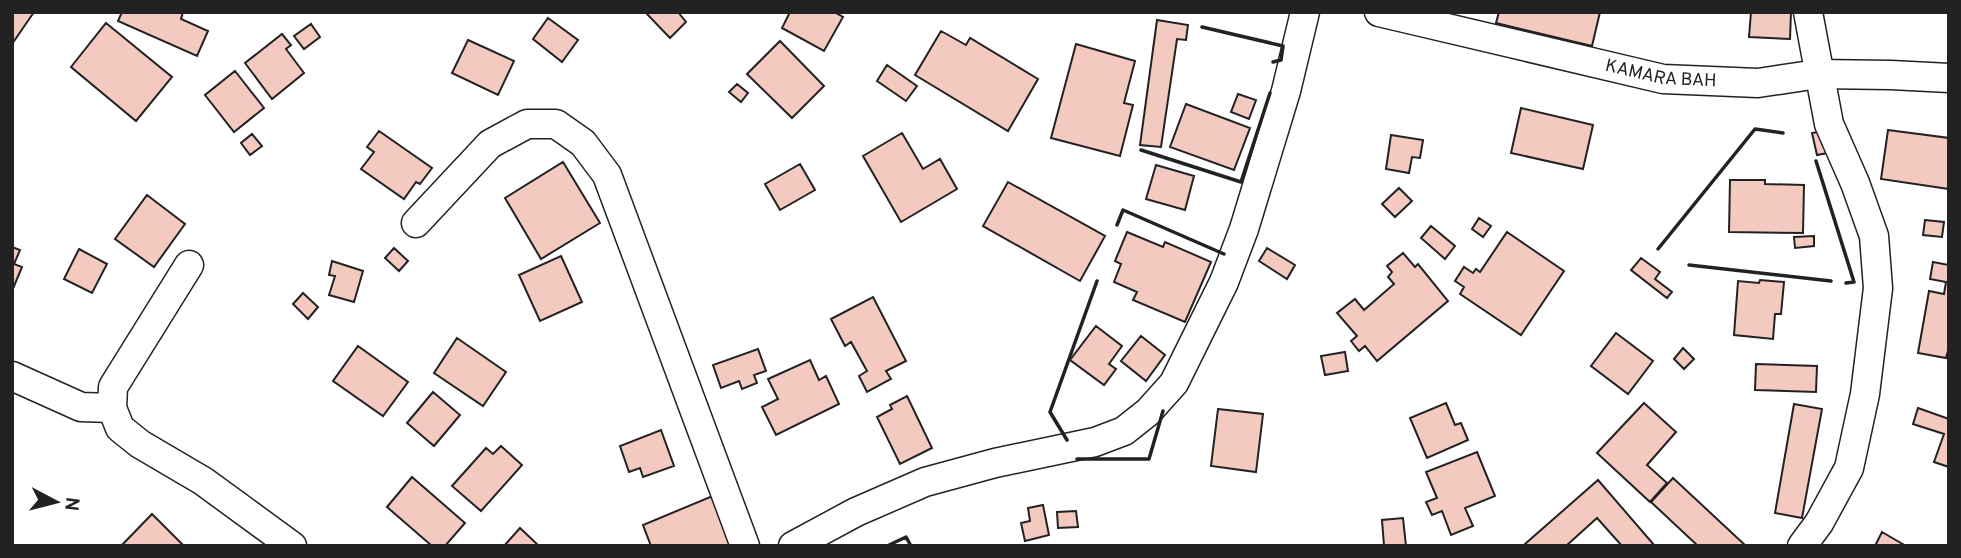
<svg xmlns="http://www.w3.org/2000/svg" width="1961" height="558" font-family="Overpass,sans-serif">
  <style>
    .building { fill: #f3c9c0; stroke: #222; stroke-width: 2 }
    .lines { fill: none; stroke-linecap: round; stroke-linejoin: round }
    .street-casing { stroke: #222; stroke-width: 31 }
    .street { stroke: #fff; stroke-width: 28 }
    .wall { stroke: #222; stroke-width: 3.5 }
    .labels { text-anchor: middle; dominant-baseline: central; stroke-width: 5; stroke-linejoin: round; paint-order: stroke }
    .street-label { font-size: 18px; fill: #222; stroke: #fff }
  </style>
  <rect width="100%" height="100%" fill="#fff"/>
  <path class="building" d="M12,12H34L12,44Z
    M122,12H183L181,19L208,31L197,56L118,21Z
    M678,12L686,22L670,38L646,13Z
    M790,12H834L843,17L824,51L782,28Z
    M1499,12H1600L1592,46L1496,23Z
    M1751,12H1791L1790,39L1749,37Z
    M548,18L578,40L562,62L533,39Z
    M1157,20L1188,25L1186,40L1177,39L1161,147L1140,145Z
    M106,23L172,77L136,121L71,67Z
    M311,24L320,37L304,49L294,36Z
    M941,31L966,45L970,38L1038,79L1008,131L915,75Z
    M282,34L291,45L286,49L304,73L272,99L245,63Z
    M468,40L514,61L498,95L452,73Z
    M780,41L824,86L792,118L747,74Z
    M1076,44L1135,61L1124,103L1133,105L1120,156L1051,138Z
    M887,65L917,86L906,101L877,81Z
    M235,71L264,108L234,132L205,95Z
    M737,84L748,93L741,102L729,92Z
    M1238,94L1256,100L1249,119L1231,112Z
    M1186,104L1250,128L1234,170L1170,147Z
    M1521,108L1593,125L1583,169L1511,153Z
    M1888,130L1949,138V189L1881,179Z
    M379,131L432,168L420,184L416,182L404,199L361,169L374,152L367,147Z
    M1824,131L1828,153L1817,155L1812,133Z
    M902,133L923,169L940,159L957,189L901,222L863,156Z
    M252,134L262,146L250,155L241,143Z
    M1391,135L1423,140L1420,158L1412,157L1409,173L1386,169Z
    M563,162L600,223L541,259L505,198Z
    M800,164L815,190L780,210L765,184Z
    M1156,165L1194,176L1185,210L1146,199Z
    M1730,180H1765V184L1804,185L1803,233L1729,232Z
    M1008,182L1105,236L1080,281L983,226Z
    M1399,188L1412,201L1395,217L1382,204Z
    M147,195L185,224L154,267L115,239Z
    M1479,218L1491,226L1483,237L1472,229Z
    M1925,220L1944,222L1942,237L1923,235Z
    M1431,226L1455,246L1445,259L1421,238Z
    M1127,232L1163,247L1165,242L1211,262L1185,322L1133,300L1137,292L1114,282L1121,264L1115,261Z
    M1507,232L1564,271L1521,335L1460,294L1464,287L1455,281L1464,267L1473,273L1476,269L1480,272Z
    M1814,236V246L1795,248L1794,237Z
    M12,247L20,250L14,264L22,267L12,291Z
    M394,248L408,261L399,271L385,258Z
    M1267,248L1295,265L1287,279L1259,261Z
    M79,249L107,264L92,293L64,279Z
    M1403,253L1415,267L1418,264L1448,301L1377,361L1365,346L1359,351L1351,341L1357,336L1337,313L1355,299L1364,310L1394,284L1388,277L1392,272L1387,266Z
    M561,256L582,302L540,321L519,275Z
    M1641,258L1660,272L1655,279L1672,292L1667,298L1631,270Z
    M332,261L363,271L354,302L329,295L335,276L329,275Z
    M1933,262L1949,265V347L1946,358L1918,353L1929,291L1944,294L1946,282L1930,279Z
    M1760,280L1784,282L1781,314H1775L1773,339L1734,335L1738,281L1759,283Z
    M303,293L318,307L308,319L293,304Z
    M873,297L906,361L886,371L891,379L867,392L859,376L867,371L851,342L845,346L831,319Z
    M1096,326L1122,346L1109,364L1116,369L1104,385L1070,360Z
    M1616,333L1653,361L1628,394L1591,366Z
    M1141,336L1165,355L1146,381L1121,361Z
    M457,338L506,372L483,406L434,373Z
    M358,346L408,382L383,416L333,381Z
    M1683,348L1694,359L1684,369L1674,359Z
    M758,349L766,371L754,375L757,383L742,389L739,381L721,388L713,365Z
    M1345,352L1348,371L1325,375L1321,356Z
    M810,360L819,380L826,376L839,404L776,435L762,407L778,399L768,379Z
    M1756,364L1817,366L1816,392L1755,390Z
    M433,392L460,415L434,446L407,423Z
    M907,396L932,448L900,464L877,417L892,409L890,405Z
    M1446,403L1455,425L1461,423L1468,440L1427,458L1410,418Z
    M1644,403L1676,432L1647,465L1667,483L1650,502L1597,453Z
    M1794,404L1822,409L1802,518L1775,513Z
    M1918,408L1949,419V467L1934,462L1944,434L1913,424Z
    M1218,409L1263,414L1256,472L1211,466Z
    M661,430L674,466L643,477L640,468L629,472L620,446Z
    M501,446L522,465L481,511L452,486L486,448L493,454Z
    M1477,452L1495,496L1465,508L1473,526L1451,535L1442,511L1432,515L1426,502L1437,498L1426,472Z
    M412,477L465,523L445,546H432L387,507Z
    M1673,478L1746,546H1698L1651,502Z
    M1598,480L1655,546H1622L1597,518L1566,546H1527L1525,544Z
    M715,495L736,546H651L643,525Z
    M1043,505L1049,535L1025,541L1021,523L1030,521L1028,508Z
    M1076,511L1078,527L1058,528L1057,512Z
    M152,514L184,546H121Z
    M1403,518L1406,546H1384L1382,520Z
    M520,528L539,546H504Z
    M1882,532L1906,546H1875Z"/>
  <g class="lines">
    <g class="street-casing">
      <g id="street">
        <path id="s1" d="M1379,12L1663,79L1758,83L1818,74L1891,75L1949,78"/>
        <path d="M416,223L490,144L527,124H556L583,143L607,175L745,546"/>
        <path d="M189,265L113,387L112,408L120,428L140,444L203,481L292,546"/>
        <path d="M12,376L81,407L112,408"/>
        <path d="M793,546L856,512L925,482L995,463L1095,442L1124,431L1148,412L1174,383L1224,282L1244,229L1286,91L1305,12"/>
        <path d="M1802,546L1819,523L1849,468L1865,394L1878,288L1874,236L1855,183L1829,124L1808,12"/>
      </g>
    </g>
    <use href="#street" class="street"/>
    <path class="wall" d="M1202,27L1283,46L1281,60L1273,62
      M1141,150L1241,182L1270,93
      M1816,161L1854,282L1846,283
      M1117,225L1123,210L1224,254
      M1658,249L1755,129L1783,133
      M1689,265L1831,281
      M1067,440L1050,412L1097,281
      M1077,459H1149L1163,411
      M887,546L906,537L911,546"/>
  </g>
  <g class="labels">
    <g class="street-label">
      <text stroke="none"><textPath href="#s1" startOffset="289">KAMARA BAH</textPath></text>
    </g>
  </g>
  <rect width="1961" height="558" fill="none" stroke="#222222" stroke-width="28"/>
  <g transform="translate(56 502) rotate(97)" stroke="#ffffff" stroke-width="5" paint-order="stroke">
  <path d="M0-5L12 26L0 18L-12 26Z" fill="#222222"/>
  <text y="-10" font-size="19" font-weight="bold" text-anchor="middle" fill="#222222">N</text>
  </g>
</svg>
